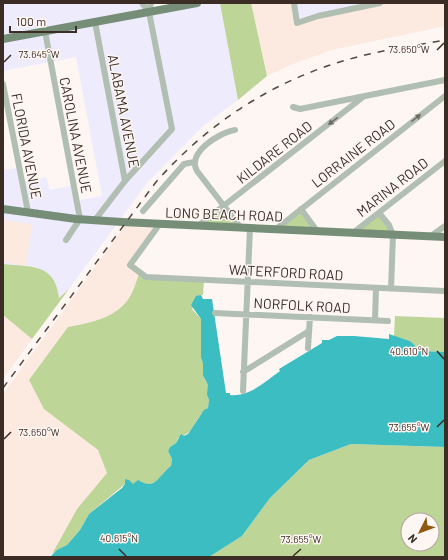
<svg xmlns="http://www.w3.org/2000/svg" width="448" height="560" font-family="Barlow,sans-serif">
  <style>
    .commercial { fill: #eeebfd }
    .built { fill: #fce9e0 }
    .green { fill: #bdd597; fill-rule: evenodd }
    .water { fill: #3bbdc2 }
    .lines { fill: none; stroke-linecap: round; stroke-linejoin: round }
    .minor { stroke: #b1beb2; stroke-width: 6 }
    .major { stroke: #768e78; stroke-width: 8 }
    .rail { stroke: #554740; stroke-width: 1.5; stroke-dasharray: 7 7; stroke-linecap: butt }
    .oneway { fill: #706e64 }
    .ticks { fill: none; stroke: #3b2c25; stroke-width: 1.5 }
    .labels { text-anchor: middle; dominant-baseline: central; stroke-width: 3; stroke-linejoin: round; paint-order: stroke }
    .street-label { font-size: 14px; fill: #3b2c25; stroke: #fef6f2 }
    .ticks-label { font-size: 10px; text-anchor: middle; fill: #3b2c25; stroke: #fef6f2; stroke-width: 3; stroke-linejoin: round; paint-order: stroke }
  </style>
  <rect width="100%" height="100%" fill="#fef6f2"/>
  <path class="commercial" d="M3,3H152L153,7L176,3H220L238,100L203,126L147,183L69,289L59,298L37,267L3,264V170L18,168L21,182L46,177L50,190L74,185L78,200L102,196L76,57L3,71Z
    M295,3H377L298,22Z"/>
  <path class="built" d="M251,3H295L298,22L381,3H445V26L332,50L293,64L267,76Z
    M3,220L32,224L26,266L3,262Z
    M127,223L160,224L130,265L140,272L128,301L113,314L94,322L68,327L44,409L98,450L107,473L77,509L50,557H3V394Z
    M3,315L32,339L3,379Z"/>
  <path class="green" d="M220,3H251L267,76L238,100Z
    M224,207L238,226L202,225Z
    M301,211L315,229L279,228Z
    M379,215L391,233L358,231Z
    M3,264C31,267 55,263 59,298L69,289L32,339L3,315Z
    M140,272L146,277L204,280L203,295H200L192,309L201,319V357L203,359L205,380L208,384C208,392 210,400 208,407C207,411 202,412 200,416C191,427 193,433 178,438L176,443L170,447L168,451L172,459L171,466L166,470L157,481L150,484H125L89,514L80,530L67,545L52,554L77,509L107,473L98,450L44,409L29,380L68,327C89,323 113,319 127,301C133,294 136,281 140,272Z
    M395,316L445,318V352L421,351L410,341L394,336Z
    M351,444L445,447V557H209L242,536L270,498L309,460ZM408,520H432V544H408Z"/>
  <path class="water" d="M201,295L203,299H212L226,393H230V395C250,397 266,381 280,371L279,369L322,343V340H329L337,336H354L389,339V334L410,341L421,351L445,352V447L351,444L309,460L270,498L242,536L209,557H50L57,550L67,545L80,530L89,514L122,488L125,484V479L129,480L133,484L138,480C156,492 159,474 171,466L172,459L168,451L170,447L176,443L181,434L184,436L188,434L204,410L208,408L209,400L207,394L208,385L203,375V363L201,357V319L191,305L196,296Z"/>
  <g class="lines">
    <path class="minor" d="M142,3L149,12
      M294,3L297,23L318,16L380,3
      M95,22L125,181
      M45,31L80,219L66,240
      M3,84L28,212
      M293,107L300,109L445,80
      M235,130C220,132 186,153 197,171L241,228
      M301,209L317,231
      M143,211L184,164L194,162
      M379,213L389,225L393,235L391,289
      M95,220L125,181L172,129L149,12L151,3
      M159,225L130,265L146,277L445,291
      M199,225L363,97
      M276,229L445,96
      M354,232L445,161
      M431,236L445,226
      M215,313L388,321
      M375,320L376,288
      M308,348L310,317
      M243,372L309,331
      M243,391L250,228"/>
    <path class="major" d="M3,39L197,3
      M3,209L76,219L122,222L445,237"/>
    <path class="rail" d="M3,388L156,182C208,123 274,80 350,59C381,50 413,46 445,40"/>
  </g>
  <defs><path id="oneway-solid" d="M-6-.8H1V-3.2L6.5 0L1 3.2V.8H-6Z"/></defs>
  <g class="oneway">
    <use href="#oneway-solid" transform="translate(416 118) rotate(-38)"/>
    <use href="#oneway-solid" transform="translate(333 121) rotate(142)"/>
  </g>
  <path class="ticks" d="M437,50L444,43M4,62L11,55M437,351L444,359M437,427L444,420M4,439L11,432M119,549L126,556M293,556L301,549"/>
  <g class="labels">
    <g class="street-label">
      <text transform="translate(124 111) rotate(79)">ALABAMA AVENUE</text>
      <text transform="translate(76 135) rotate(79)">CAROLINA AVENUE</text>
      <text transform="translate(27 146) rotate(79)">FLORIDA AVENUE</text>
      <text transform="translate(274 152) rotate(-38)">KILDARE ROAD</text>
      <text transform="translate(353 153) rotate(-38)">LORRAINE ROAD</text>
      <text transform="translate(392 187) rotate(-38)">MARINA ROAD</text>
      <text transform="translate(224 214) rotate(2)">LONG BEACH ROAD</text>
      <text transform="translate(286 272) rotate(3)">WATERFORD ROAD</text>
      <text transform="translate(302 305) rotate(3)">NORFOLK ROAD</text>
    </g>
  </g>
  <g class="ticks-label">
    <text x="409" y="53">73.650°W</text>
    <text x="39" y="58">73.645°W</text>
    <text x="409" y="355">40.610°N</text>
    <text x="409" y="431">73.655°W</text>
    <text x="39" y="436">73.650°W</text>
    <text x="119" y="542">40.615°N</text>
    <text x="301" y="543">73.655°W</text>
  </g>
  <rect width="448" height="560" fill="none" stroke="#3b2c25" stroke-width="8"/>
  <g transform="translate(420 532) rotate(228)"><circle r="19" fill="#fef6f2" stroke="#b0a5a0"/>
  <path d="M0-3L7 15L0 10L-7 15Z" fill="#905711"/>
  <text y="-6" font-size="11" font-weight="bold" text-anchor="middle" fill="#3b2c25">N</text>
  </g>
  <path d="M10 26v6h66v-6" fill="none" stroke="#3b2c25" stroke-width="2"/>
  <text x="16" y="26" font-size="12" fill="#3b2c25" stroke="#fef6f2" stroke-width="3" paint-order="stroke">100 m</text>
</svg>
